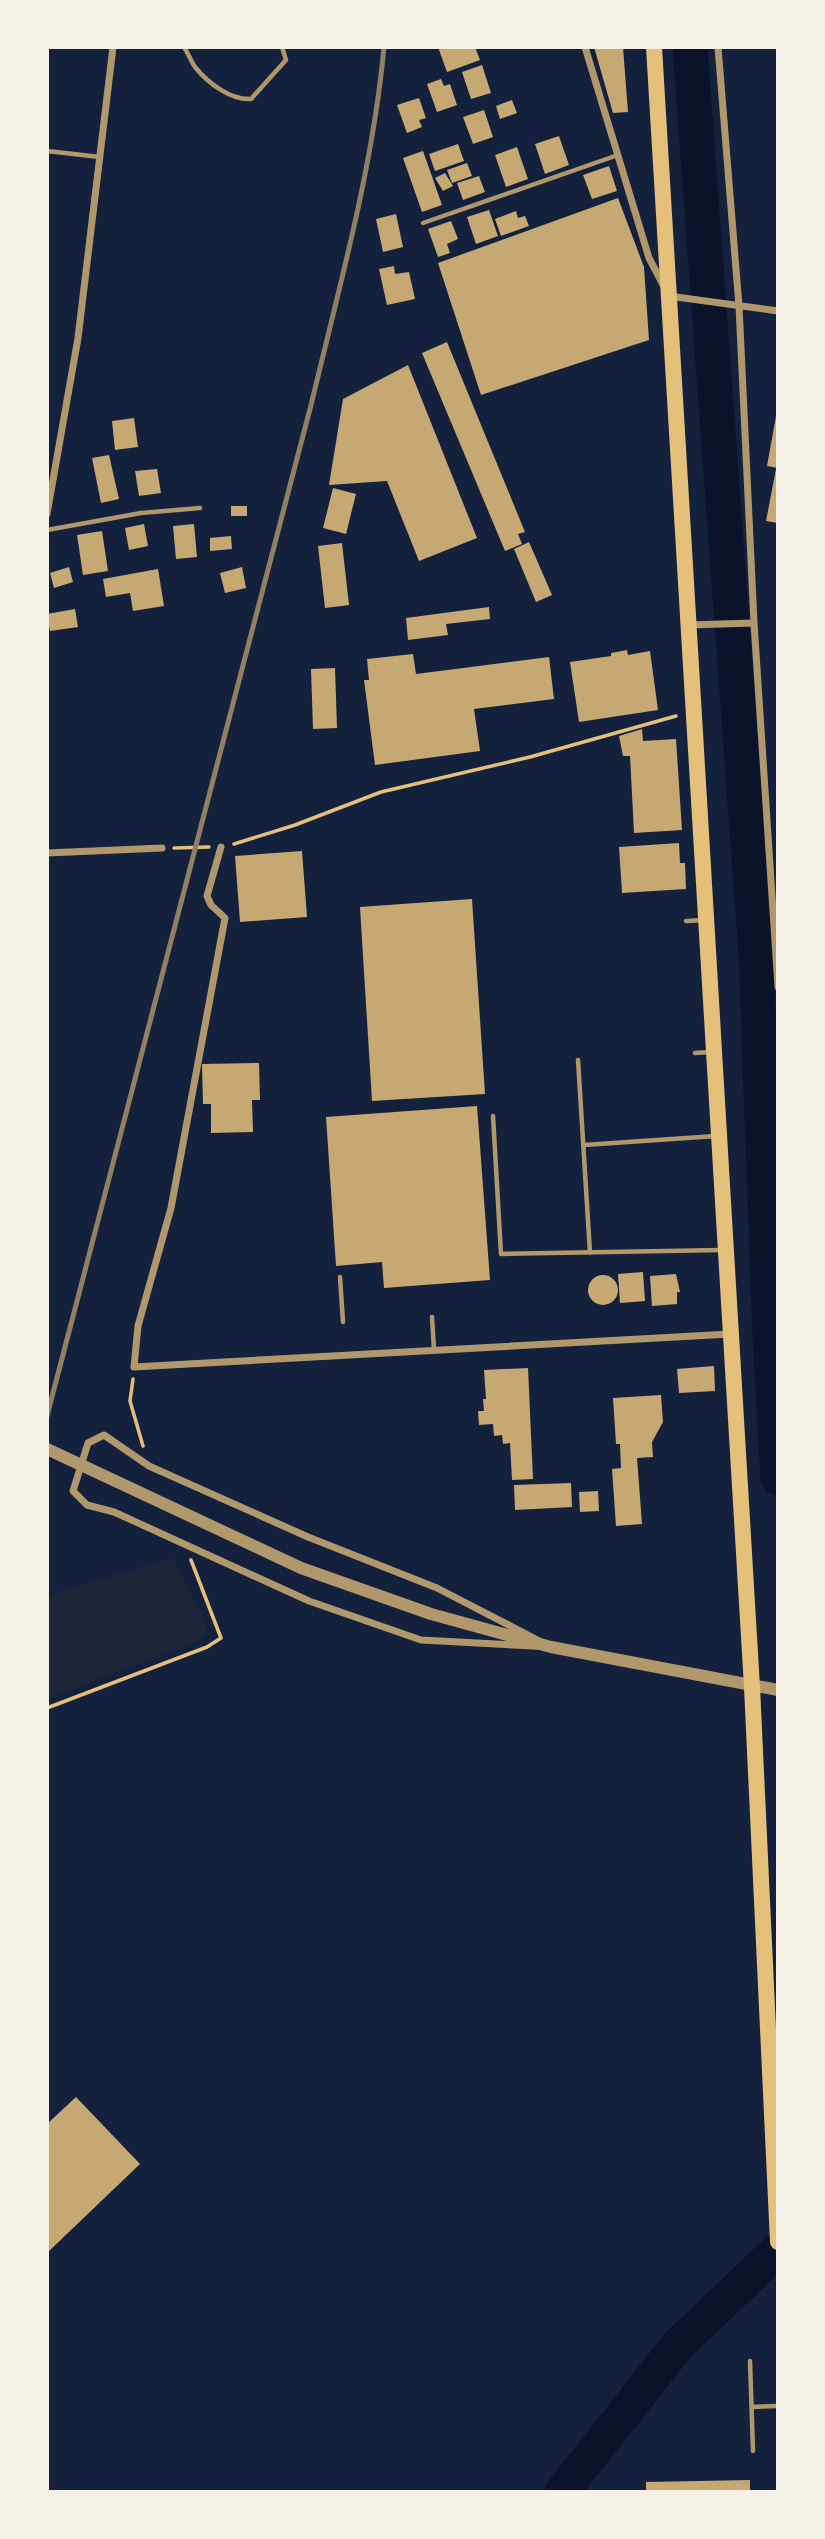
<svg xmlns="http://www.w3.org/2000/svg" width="825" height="2539" font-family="Montserrat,sans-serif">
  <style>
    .green { fill: #1d2539 }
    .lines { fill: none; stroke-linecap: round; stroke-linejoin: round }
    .river { stroke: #0b132b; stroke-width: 35 }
    .building { fill: #c6a872 }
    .path { stroke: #e5c07b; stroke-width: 3.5 }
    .service { stroke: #b1986c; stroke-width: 4.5 }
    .minor { stroke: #b1986c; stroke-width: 7 }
    .tertiary { stroke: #b1986c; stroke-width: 12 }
    .trunk { stroke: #e5c07b; stroke-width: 16 }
    .rail { stroke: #918062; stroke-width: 5 }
  </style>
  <rect width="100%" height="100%" fill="#14213d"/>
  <path class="green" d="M172,1558L208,1629L198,1641L47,1699V1595Z"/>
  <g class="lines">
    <path class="river" d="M690,47L756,954L770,1338L778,1478
      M562,2492L678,2345L778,2250"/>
  </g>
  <path class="building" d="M438,47H475L480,60L447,72Z
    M594,47H623L628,112L613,113Z
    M482,65L491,93L471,99L462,72Z
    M441,79L444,86L450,84L457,105L437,112L427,84Z
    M419,98L426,118L419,120L422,127L407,133L397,105Z
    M512,100L517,113L500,119L496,106Z
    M484,110L493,137L473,144L463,117Z
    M559,136L569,165L545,174L535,144Z
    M458,144L464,161L435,171L429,154Z
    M517,147L528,179L506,187L495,155Z
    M423,151L442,205L422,212L403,158Z
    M467,163L472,176L452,183L447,170Z
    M609,166L617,191L592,199L583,175Z
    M445,173L453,186L443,191L435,178Z
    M479,176L485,192L463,200L457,183Z
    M618,198L644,267L649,340L481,395L438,263Z
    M489,210L498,236L476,244L467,217Z
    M516,211L518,218L525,216L529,226L501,236L495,219Z
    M396,214L403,247L383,252L376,219Z
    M451,221L458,239L447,244L450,253L438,257L428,229Z
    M394,266L395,274L409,272L415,299L387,305L379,269Z
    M447,342L525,532L518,534L522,544L505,551L422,353Z
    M408,365L477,538L419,561L387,481L329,485L343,399Z
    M776,416H778V468L767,466Z
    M134,418L138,447L115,450L112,421Z
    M109,455L119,499L101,503L92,458Z
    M157,469L161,493L139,496L135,471Z
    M776,469H778V523L766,521Z
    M333,488L356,494L346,534L323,528Z
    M231,506H247V516H231Z
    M144,524L148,546L129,550L125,528Z
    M194,524L197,557L176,559L173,526Z
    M102,531L108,571L83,575L77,535Z
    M231,536L232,549L210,551V538Z
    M529,542L552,595L536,602L514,549Z
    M342,543L349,605L325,608L318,546Z
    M69,567L73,582L54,588L50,573Z
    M242,567L246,588L225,593L220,573Z
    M158,569L164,606L133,611L130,593L106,597L103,579Z
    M489,607L490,619L446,624L448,635L408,640L406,618Z
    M75,609L78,627L50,631L47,614Z
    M627,650L628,655L650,651L658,710L579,722L570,662L611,656V653Z
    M413,654L416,674L549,657L554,699L474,709L480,751L375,765L364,680H369L367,659Z
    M335,668L337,728L313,729L311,669Z
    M642,729L643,741L676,739L682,830L634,833L630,756H623L619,736Z
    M679,843L680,863H685L686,889L622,893L619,847Z
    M302,851L307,917L240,922L235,856Z
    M472,899L485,1094L372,1101L360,907Z
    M259,1063L260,1100H252L253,1132L211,1133V1104H203L202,1064Z
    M477,1106L490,1280L384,1288L382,1262L336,1266L326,1117Z
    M643,1272L645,1301L620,1303L618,1274Z
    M676,1274L680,1292H677V1304L652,1306L650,1276Z
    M588 1290a15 15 0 1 1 30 0a15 15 0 1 1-30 0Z
    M714,1366L715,1391L679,1393L677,1369Z
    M528,1368L533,1479L512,1480L510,1443L503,1444L502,1435L494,1436L493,1424L479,1425L478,1411H484L483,1399H486L484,1370Z
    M661,1395L663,1422L652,1442L653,1457L637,1458L642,1524L616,1526L612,1469L621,1468L620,1444H616L613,1398Z
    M571,1483L572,1507L515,1510L514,1485Z
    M598,1491L599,1511L580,1512L579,1492Z
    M76,2097L140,2164L47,2253V2124Z
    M750,2480V2492H646V2482Z"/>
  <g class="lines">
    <path class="path" d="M234,844L295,825L381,792L530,757L676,716
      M174,848L209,847
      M133,1379L130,1401L143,1446
      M47,1708L207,1647L221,1638L191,1560"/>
    <path class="service" d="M184,47C188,53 191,61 195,67C208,83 230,100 251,99L286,60L282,47
      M47,151L100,157
      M423,223L618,155
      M47,530L141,513L200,508
      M686,921L703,920
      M695,1053L710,1052
      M578,1060L590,1253
      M493,1116L501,1254L722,1250
      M584,1145L716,1136
      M340,1277L343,1322
      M432,1317L434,1350
      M750,2361L753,2451
      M752,2407L778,2406"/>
    <path class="minor" d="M585,47L649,258L669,296L778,311
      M718,47L739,306L754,623L778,987
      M47,514L78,338L113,47
      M689,625L754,623
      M221,847L207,896L211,905L225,918L171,1208L138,1326L134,1367L730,1334
      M47,853L162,848
      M104,1435L149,1466L308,1537L437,1588L551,1647L421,1640L309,1601L114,1512L87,1505L73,1491L88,1443Z"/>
    <path class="tertiary" d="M47,1449L301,1568L431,1614L551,1647L778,1690"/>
    <path class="trunk" d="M654,47L752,1687L778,2242"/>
    <path class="rail" d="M47,1416L311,405C339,288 373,167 384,47"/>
  </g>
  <rect width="825" height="2539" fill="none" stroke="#f6f1e7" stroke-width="98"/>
</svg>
